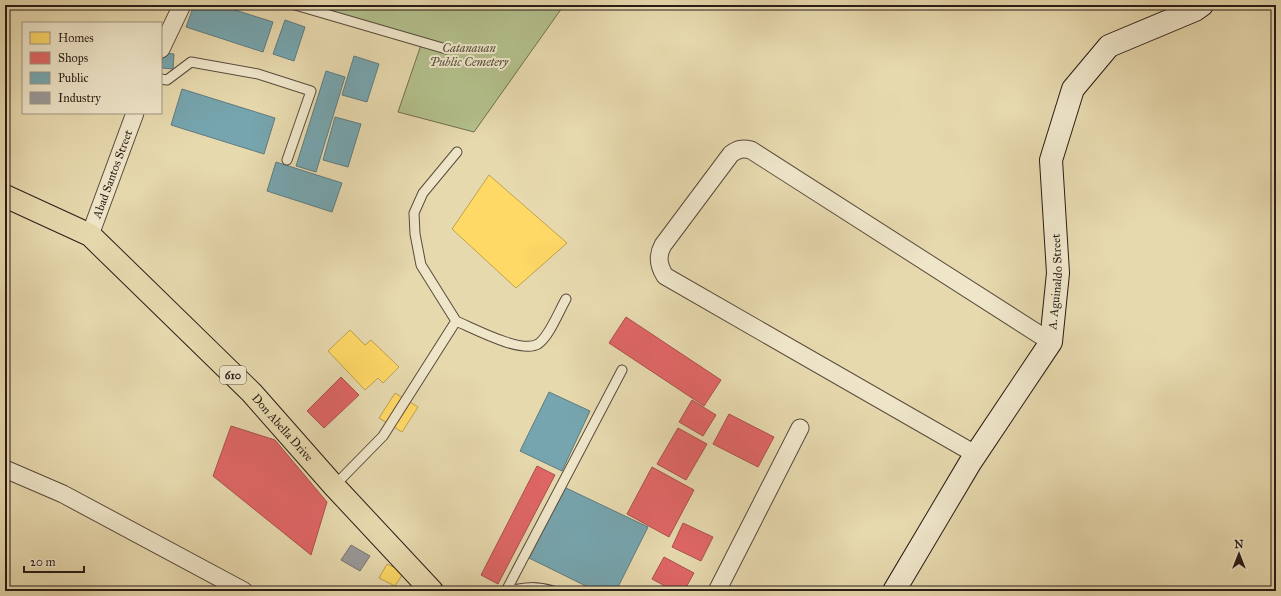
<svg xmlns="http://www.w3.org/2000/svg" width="1281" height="596" font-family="'IM FELL Great Primer',serif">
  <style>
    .green { fill: #b3c08c; stroke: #6e6e51 }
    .homes { fill: #ffd966; stroke: #bfa04e }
    .shops { fill: #e06666; stroke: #a9504e }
    .public { fill: #76a5af; stroke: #5f7c81 }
    .industry { fill: #999; stroke: #777472 }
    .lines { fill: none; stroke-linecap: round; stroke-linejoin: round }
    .service-casing { stroke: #584b3c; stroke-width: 11 }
    .minor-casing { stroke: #584b3c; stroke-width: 19 }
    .secondary-casing { stroke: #291c16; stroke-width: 24 }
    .primary-casing { stroke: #291c16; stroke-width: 24 }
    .service { stroke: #efe6ca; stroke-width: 9 }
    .minor { stroke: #efe6ca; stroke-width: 17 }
    .secondary { stroke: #efe6ca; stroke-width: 22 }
    .primary { stroke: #e7d9ae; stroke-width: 22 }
    .labels { text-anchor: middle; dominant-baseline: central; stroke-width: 4; stroke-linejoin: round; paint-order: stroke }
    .shield { fill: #efe6ca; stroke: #64594c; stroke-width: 1 }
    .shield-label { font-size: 11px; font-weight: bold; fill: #291c16 }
    .park-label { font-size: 12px; font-style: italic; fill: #524d39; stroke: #efe6ca }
    .street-label { font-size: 12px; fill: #291c16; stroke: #efe6ca }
  </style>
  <rect width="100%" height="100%" fill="#e7d9ae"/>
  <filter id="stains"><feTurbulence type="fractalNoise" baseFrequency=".005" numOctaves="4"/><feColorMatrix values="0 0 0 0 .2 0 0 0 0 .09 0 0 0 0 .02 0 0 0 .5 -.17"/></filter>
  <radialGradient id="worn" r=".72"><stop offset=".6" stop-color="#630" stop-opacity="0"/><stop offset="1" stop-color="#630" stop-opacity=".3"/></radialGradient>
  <path class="green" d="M296,5H564L474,132L398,112L423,39Z"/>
  <path class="homes" d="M489,175L567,243L516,288L452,229Z
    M350,330L365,345L371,340L399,367L383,383L378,378L365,390L328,351Z
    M395,393L418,407L402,432L379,418Z
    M387,564L404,572L395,586L379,578Z"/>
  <path class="shops" d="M626,317L721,380L704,406L609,343Z
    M341,377L359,395L324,428L307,411Z
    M692,400L716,415L703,436L679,422Z
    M729,414L774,437L758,467L713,444Z
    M231,426L275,440L327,502L311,555L213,476Z
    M678,428L707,444L686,480L657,464Z
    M537,466L555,475L498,584L481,575Z
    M652,467L694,490L669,537L627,514Z
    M683,523L713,537L701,561L672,547Z
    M664,557L694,573L684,591H674L652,579Z"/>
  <path class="public" d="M194,5H219L273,22L263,52L186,27Z
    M285,20L305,27L294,61L273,54Z
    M163,53L174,54L173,69L162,68Z
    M354,56L379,64L367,102L342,95Z
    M326,71L345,77L316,172L296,166Z
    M182,89L275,118L264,154L171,125Z
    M335,117L361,124L348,167L323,160Z
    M276,162L342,183L332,212L267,191Z
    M549,392L590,411L562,471L520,451Z
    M564,487L648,527L616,591H596L529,558Z"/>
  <path class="industry" d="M351,545L370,556L360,571L341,560Z"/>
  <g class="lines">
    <g class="service-casing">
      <path id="service" d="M295,5L446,49
        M161,79L167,80L191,62L258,74L311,91L287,160
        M456,321C473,328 521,354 538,344C549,337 559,311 566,299
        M334,486L383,436L456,321L421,265L415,234L414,213L423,193L457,152
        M506,591L622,370
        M508,591C524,587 537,586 553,591"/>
    </g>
    <g class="minor-casing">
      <g id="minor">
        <path d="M161,49L182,5"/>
        <path id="s1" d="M90,235L135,113"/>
        <path d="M975,454L665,276C658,265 657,256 663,245L731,154C738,149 742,148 751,150L1051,342"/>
        <path d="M5,469L63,494L244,591"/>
        <path d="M717,591L800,428"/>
      </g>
    </g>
    <g class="secondary-casing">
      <g id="secondary">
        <path id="s2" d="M894,591L970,463L1051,342L1058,273L1051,160L1073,89L1109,46L1195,10L1202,5"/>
      </g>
    </g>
    <g class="primary-casing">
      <g id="primary">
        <path id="s3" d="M5,196L90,235L252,393L334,486L432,591"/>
      </g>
    </g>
    <use href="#service" class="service"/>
    <use href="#minor" class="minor"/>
    <use href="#secondary" class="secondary"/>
    <use href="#primary" class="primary"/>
  </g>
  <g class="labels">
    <rect class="shield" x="220" y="366" width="26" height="18" rx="3"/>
    <g class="shield-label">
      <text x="233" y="375">610</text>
    </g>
    <g class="park-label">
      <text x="469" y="48">Catanauan<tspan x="469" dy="14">Public Cemetery</tspan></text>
    </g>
    <g class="street-label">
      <text stroke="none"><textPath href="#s1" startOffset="65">Abad Santos Street</textPath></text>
      <text stroke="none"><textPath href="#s2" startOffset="355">A. Aguinaldo Street</textPath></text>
      <text stroke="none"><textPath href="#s3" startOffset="366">Don Abella Drive</textPath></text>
    </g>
  </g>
  <rect width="1281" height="596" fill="none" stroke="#e7d9ae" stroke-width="20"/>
  <rect x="6" y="6" width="1269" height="584" fill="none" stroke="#291c16" stroke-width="2"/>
  <rect x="10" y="10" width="1261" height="576" fill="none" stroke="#291c16"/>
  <rect x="22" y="22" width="140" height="92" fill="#efe6ca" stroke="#a09582"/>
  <rect x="30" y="32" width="20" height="12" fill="#ffd966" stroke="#a09582"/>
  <text x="58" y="42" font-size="12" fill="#291c16">Homes</text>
  <rect x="30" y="52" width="20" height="12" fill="#e06666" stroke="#a09582"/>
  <text x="58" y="62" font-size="12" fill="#291c16">Shops</text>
  <rect x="30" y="72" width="20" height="12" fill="#76a5af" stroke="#a09582"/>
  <text x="58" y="82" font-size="12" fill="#291c16">Public</text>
  <rect x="30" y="92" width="20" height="12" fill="#999999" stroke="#a09582"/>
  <text x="58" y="102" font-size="12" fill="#291c16">Industry</text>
  <g transform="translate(1239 554)" stroke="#efe6ca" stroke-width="3" paint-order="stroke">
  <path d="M0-3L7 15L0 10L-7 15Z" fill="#291c16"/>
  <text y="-6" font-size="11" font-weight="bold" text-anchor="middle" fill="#291c16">N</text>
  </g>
  <path d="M24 566v6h60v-6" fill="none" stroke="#291c16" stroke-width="2"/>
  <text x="30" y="566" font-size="12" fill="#291c16" stroke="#efe6ca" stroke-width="3" paint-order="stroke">20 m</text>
  <rect width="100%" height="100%" filter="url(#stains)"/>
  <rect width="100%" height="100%" fill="url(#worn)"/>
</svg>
